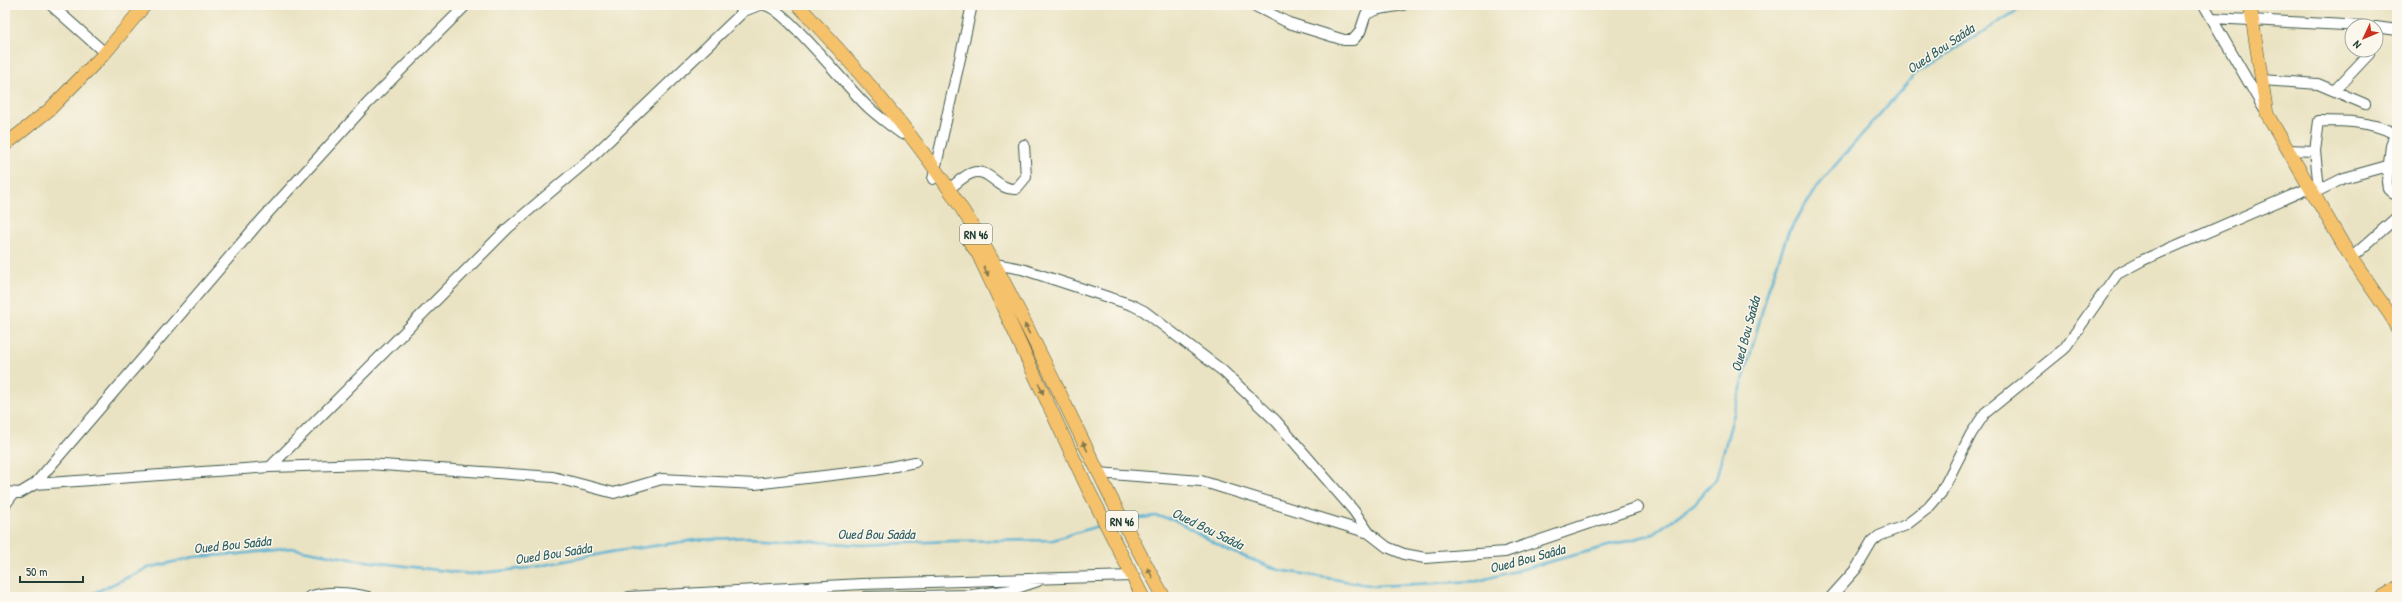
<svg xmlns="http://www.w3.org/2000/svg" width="2402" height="602" font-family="'Patrick Hand',sans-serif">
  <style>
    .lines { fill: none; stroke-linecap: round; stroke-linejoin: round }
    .stream { stroke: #55b1d3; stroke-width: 2.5 }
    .minor-casing { stroke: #3d5649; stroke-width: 12 }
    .major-casing { stroke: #3d5649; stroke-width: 14 }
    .minor { stroke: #fff; stroke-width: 10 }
    .major { stroke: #f5c16b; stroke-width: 13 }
    .oneway { fill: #7f784d }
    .labels { text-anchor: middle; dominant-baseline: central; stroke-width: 3; stroke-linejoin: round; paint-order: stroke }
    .shield { fill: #fbf7ec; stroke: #61756b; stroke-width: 1 }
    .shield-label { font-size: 12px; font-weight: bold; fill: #1f3d34 }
    .water-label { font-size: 14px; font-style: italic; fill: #2f6064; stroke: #fbf7ec }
  </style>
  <rect width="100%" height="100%" fill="#fbf7ec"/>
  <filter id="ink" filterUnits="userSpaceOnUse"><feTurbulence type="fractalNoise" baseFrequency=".025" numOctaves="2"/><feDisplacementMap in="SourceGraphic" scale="8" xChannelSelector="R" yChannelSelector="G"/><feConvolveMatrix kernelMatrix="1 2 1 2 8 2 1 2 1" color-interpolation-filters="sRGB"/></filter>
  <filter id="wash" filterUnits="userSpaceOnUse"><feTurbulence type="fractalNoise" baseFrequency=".012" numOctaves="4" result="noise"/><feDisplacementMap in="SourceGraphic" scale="16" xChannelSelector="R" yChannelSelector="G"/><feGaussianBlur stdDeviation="0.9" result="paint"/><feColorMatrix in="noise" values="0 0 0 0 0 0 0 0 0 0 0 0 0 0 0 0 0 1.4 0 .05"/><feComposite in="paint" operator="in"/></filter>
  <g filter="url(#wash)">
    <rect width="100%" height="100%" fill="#eae3c3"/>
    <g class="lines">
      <path class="stream" d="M1127,520L1155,516L1173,519L1227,550L1279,570L1375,586L1478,581L1653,534L1694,504L1716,479L1768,290L1788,233L1817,186L1915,74L2026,5
        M85,597L148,568L194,557L239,554L291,548L357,560L470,574L529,568L611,552L696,540L750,537L861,545L950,541L1053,540L1101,525"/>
    </g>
  </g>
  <g filter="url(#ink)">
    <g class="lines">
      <g class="minor-casing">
        <path id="minor" d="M51,5L105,53
          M765,5C786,9 848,89 869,108C879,117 891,126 902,134
          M1253,5L1289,23L1344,40H1353L1360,32L1366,14L1379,9L1403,5
          M2204,5L2264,109
          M2212,18L2364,26
          M2376,27L2397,30
          M2263,80L2318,84L2365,104
          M2335,90L2369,54
          M2397,128L2391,145L2387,182L2388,188L2397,196
          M2287,150L2315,151
          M933,179L972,5
          M949,189C956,184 963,176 972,173C989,167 998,191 1016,189L1026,177L1024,145
          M2319,189L2315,151L2319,121C2345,121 2370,121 2393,133
          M2314,193L2344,178L2387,166
          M2351,258L2397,217
          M995,264L1022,269L1132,305L1144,311L1223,371L1245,392L1276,421L1354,511L1369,533L1387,547L1404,554L1425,558L1505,552L1638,507
          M270,467L508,228L593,156L744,11L759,5
          M1098,473L1201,481L1369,533
          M35,484L270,467L368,464L553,477L614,493L662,479L755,484L875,470L915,462
          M5,492L20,493L35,484L256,226L367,104L466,5
          M5,505L13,494
          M309,597C327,591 350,592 368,597
          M629,597L862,584L1132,576
          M866,597L972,595L1011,590L1038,581
          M1831,597L1856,569L1872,542L1879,536L1906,525L1928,508L1941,493L1971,434L1985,413L2064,349L2117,274L2143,260L2309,188"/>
      </g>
      <g class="major-casing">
        <path id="major" d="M798,5C873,85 942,167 995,265C1054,374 1102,489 1164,597
          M2250,5L2267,114L2351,258L2391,316L2397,329
          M5,145L49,110L105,53L145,5
          M968,239L978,254L1088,489L1143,597
          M2382,597L2397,588"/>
      </g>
      <use href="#minor" class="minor"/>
      <use href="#major" class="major"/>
    </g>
    <defs><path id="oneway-solid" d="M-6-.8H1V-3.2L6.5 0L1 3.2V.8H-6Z"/></defs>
    <g class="oneway">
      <use href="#oneway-solid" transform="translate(986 271) rotate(65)"/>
      <use href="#oneway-solid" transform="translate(1027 329) rotate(-116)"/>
      <use href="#oneway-solid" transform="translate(1041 389) rotate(65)"/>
      <use href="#oneway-solid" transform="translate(1085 446) rotate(-116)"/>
      <use href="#oneway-solid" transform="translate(1150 573) rotate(-120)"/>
    </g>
  </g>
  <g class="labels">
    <g class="shield">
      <rect x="960" y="224" width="32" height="20" rx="3"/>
      <rect x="1106" y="511" width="32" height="20" rx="3"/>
    </g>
    <g class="shield-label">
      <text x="976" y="234">RN 46</text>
      <text x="1122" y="521">RN 46</text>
    </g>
    <g class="water-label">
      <text transform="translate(1940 48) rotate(-34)">Oued Bou Saâda</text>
      <text transform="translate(1745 334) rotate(-75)">Oued Bou Saâda</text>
      <text transform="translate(1208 528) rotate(26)">Oued Bou Saâda</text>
      <text x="876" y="533">Oued Bou Saâda</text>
      <text transform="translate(232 544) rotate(-6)">Oued Bou Saâda</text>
      <text transform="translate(553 553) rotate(-9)">Oued Bou Saâda</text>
      <text transform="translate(1527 558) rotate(-15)">Oued Bou Saâda</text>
    </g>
  </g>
  <rect width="2402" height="602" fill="none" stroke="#fbf7ec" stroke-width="20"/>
  <g transform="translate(2364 38) rotate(226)"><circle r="19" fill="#fbf7ec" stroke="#a3ada2"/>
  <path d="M0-3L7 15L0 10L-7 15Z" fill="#c8321e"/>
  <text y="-6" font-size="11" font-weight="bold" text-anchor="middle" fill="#1f3d34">N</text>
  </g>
  <path d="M20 576v6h63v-6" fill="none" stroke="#1f3d34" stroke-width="2"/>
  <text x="26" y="576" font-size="12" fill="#1f3d34" stroke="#fbf7ec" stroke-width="3" paint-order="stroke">50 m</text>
</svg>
